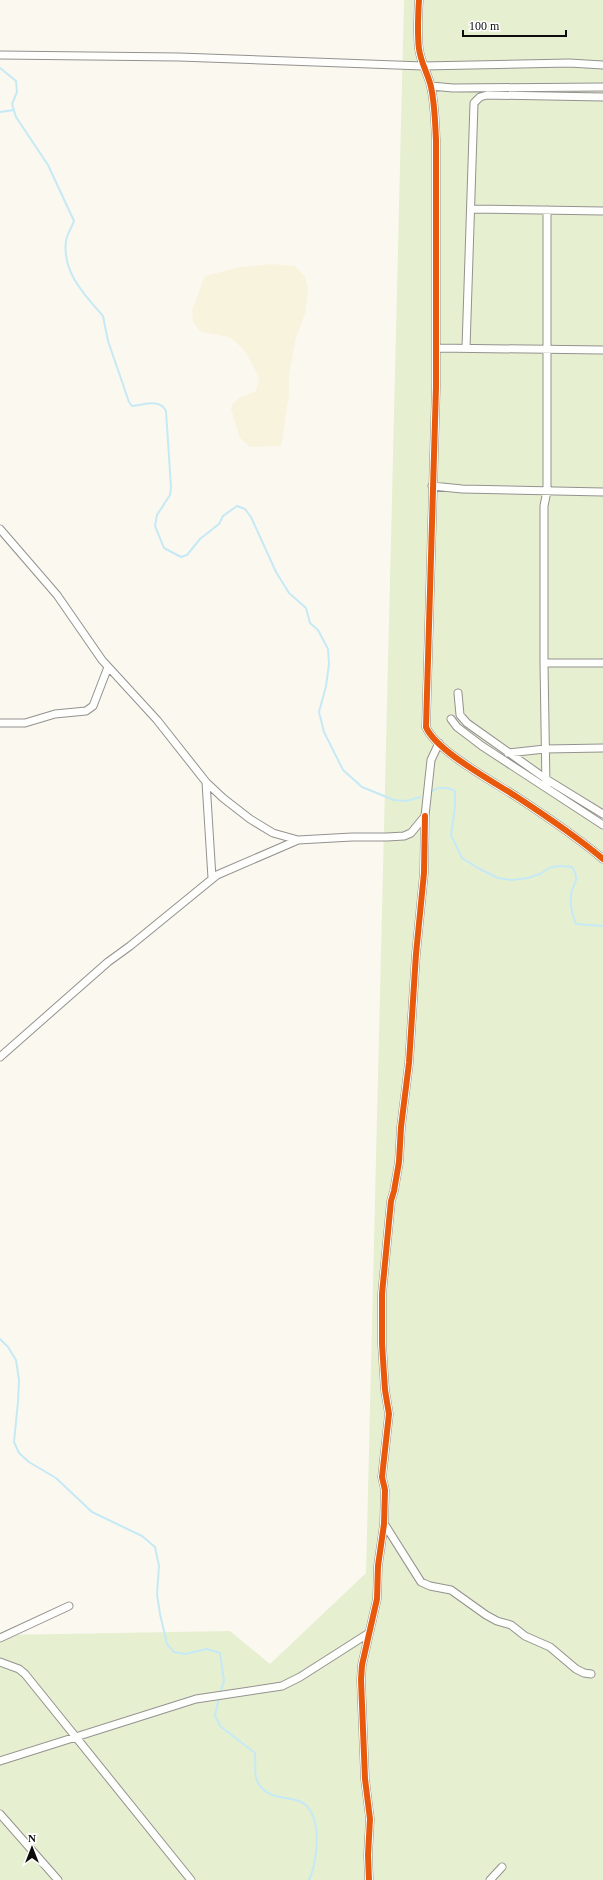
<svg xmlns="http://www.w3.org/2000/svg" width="603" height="1880" font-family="Georgia,serif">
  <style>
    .farmland { fill: #f8f3dc }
    .green { fill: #e6f0d0 }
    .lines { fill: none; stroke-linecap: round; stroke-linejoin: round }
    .stream { stroke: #c6e9f6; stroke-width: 2 }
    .street-casing { stroke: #94928f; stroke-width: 9 }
    .street { stroke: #fefefd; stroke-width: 7 }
    .cycleway-casing { stroke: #fff; stroke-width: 8 }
    .cycleway { stroke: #e8590c; stroke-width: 6 }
  </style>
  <rect width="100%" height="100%" fill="#fbf8f0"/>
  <path class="farmland" d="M272,264L295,266L305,277L308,289L305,314L296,338L289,375V395L281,446L250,447L240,438L231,409L233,403L239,398L256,391L259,378L245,351L235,341L229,337L201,332L193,322L192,310L205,276L240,267Z"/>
  <path class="green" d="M404,0H603V1880H0V1635L230,1631L270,1664L366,1573Z"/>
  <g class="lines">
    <path class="stream" d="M0,68L16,81L17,92L12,104L16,117L48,165L74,221C72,227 67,234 66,241C62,272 84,294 103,316L108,341L129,402L132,406C144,405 160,398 166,411L171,487L170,495L157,515L155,526L164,548L181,557L187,555L200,539L219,524L223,516L237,506L245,509L251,517L276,572L289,593L306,608L310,623L318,630L328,649L329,664L326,686L319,712L324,732L343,770L362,787L394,800L407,801L420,797
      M0,112L14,110
      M431,792C437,786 448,787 455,791V807L451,835L462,858L478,868L498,878L511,880L528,878L540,874L551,867L561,866L572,867C581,881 573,882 571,895C570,905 572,915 576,924L603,926
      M0,1339L8,1347L16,1360L19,1380L18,1402L14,1442L19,1453L29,1462L56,1478L92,1512L142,1536L155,1547L159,1566L157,1594L160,1614L167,1644L174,1652L185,1654L207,1649L220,1653L224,1681L220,1694
      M219,1698L215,1715L220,1726L255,1753C256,1763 253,1778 260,1786C272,1800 285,1796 299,1801C324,1811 318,1861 309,1880"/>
    <g class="street-casing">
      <path id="street" d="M419,0C418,16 417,33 419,49C421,63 428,74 431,87C435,105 435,122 436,140V387L426,727C436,751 494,782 517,797C546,816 576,836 603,859
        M0,55L179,57L423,66L569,63L603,65
        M431,86L453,88L603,87
        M471,209L603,211
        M436,348L603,350
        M466,348L474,103L480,97L487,95L603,97
        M432,486L462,489L603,492
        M0,529L57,595L102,660L157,720L206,782L223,798L250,819L273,833L298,840
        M544,663H603
        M458,693L460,715L467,723L546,779L603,814
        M451,719L457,727L482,746L603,825
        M0,723H25L55,714L86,711L93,706L108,667
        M508,753L545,749L603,748
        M206,782L212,878
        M546,787L544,663V506L547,491V210
        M0,1057L108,962L130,946L217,875L298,840L352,837H387L404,836L411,833L425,816L431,760L439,743
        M385,1525L421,1582L430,1586L451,1590L486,1615L497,1621L511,1625L525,1636L550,1647L576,1669L584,1673L591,1674
        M0,1638L69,1606
        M0,1662L19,1669L25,1674L191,1880
        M0,1761L196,1699L282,1686L300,1677L369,1633
        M0,1814L58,1880
        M369,1880L368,1855L370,1819L365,1779L361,1680L362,1665L377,1599L378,1566L384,1524L385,1490L382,1477L389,1414L385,1390L382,1344V1294L391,1201L394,1191L399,1162L401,1127L409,1063L416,954L424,873L425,816
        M490,1880L502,1867"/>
    </g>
    <use href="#street" class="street"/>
    <g class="cycleway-casing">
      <path id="cycleway" d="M419,0C418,16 417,33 419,49C421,63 428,74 431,87C435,105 435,122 436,140V387L426,727C436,751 494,782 517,797C546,816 576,836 603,859
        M369,1880L368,1855L370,1819L365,1779L361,1680L362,1665L377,1599L378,1566L384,1524L385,1490L382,1477L389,1414L385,1390L382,1344V1294L391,1201L394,1191L399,1162L401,1127L409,1063L416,954L424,873L425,816"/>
    </g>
    <use href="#cycleway" class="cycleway"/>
  </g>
  <g transform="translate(32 1848)" stroke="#ffffff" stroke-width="3" paint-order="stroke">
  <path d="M0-3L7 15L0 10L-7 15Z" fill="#0c0c0c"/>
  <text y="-6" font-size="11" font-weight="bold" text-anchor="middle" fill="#0c0c0c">N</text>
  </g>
  <path d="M463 30v6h103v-6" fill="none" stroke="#0c0c0c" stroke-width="2"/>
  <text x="469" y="30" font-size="12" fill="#0c0c0c" stroke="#ffffff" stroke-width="3" paint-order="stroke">100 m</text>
</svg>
